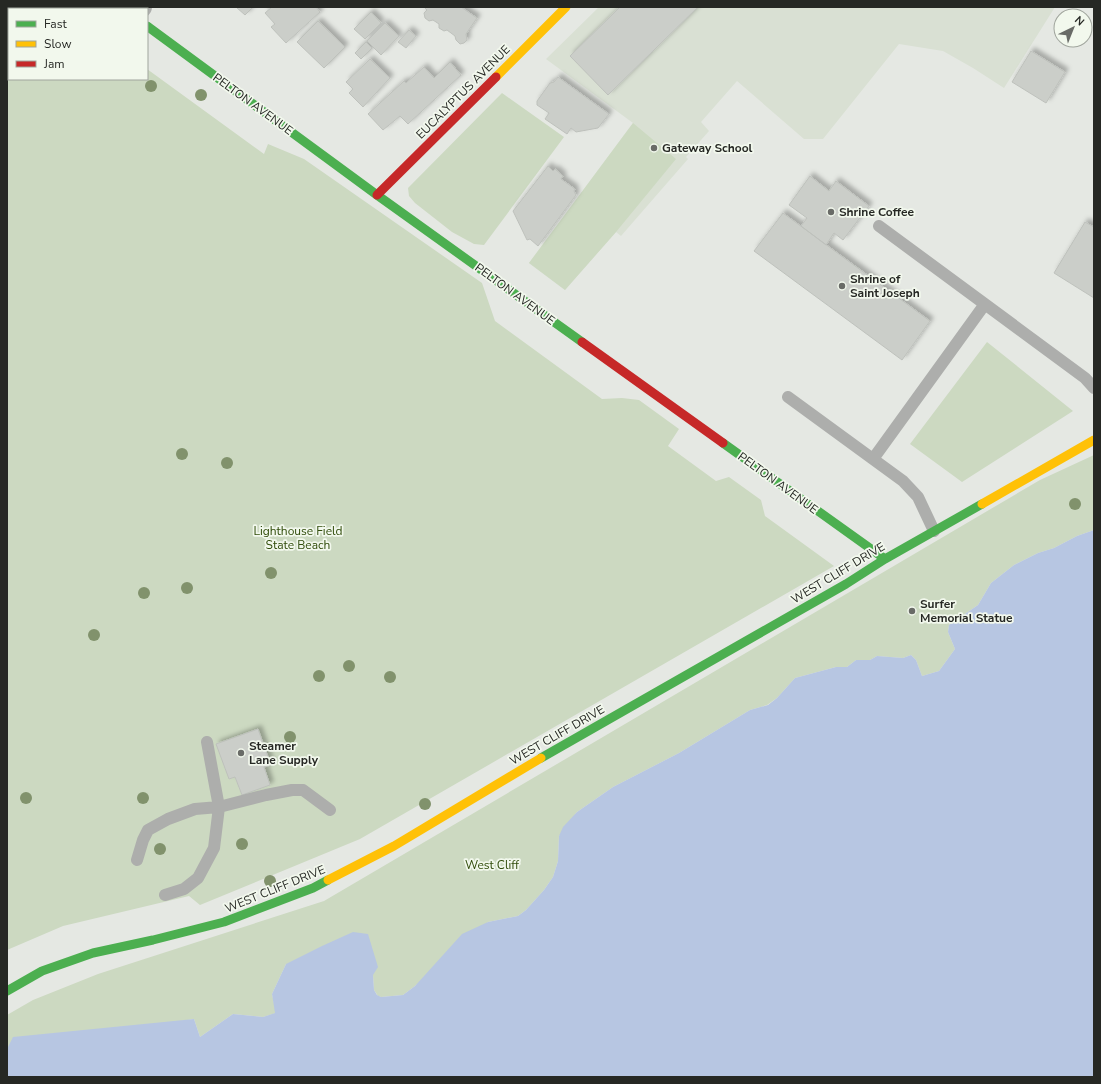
<svg xmlns="http://www.w3.org/2000/svg" width="1101" height="1084" font-family="'Nunito Sans',sans-serif">
  <style>
    .built { fill: #d9e0d3 }
    .green { fill: #ccd9c1 }
    .water { fill: #b7c6e2 }
    .building { fill: #cbcec9; stroke: #bec1bc; filter: url(#shadow) }
    .lines { fill: none; stroke-linecap: round; stroke-linejoin: round }
    .lane { stroke: #adaeac; stroke-width: 12 }
    .street { stroke: #adaeac; stroke-width: 22 }
    .fast { stroke: #4caf50; stroke-width: 9 }
    .slow { stroke: #ffc107; stroke-width: 9 }
    .jam { stroke: #c62828; stroke-width: 9 }
    .tree { fill: #81926c }
    .poi-dot { fill: #696b67; stroke: #f2f8ed; stroke-width: 1.5 }
    .labels { text-anchor: middle; dominant-baseline: central; stroke-width: 3.5; stroke-linejoin: round; paint-order: stroke }
    .street-label { font-size: 12px; fill: #262824; stroke: #f2f8ed }
    .poi-label { font-size: 12px; font-weight: bold; fill: #262824; stroke: #f2f8ed; text-anchor: start }
    .park-label { font-size: 12px; fill: #304c0a; stroke: #f2f8ed }
  </style>
  <defs>
    <filter id="shadow"><feDropShadow dx="3.5" dy="-3.5" stdDeviation="2" flood-color="#0004"/></filter>
  </defs>
  <rect width="100%" height="100%" fill="#e5e8e3"/>
  <path class="built" d="M599,7H1055L1004,88L973,68L943,51L899,44L823,139H804L737,81L701,122L709,131L686,157L688,159L621,236L616,232L565,290L529,263L633,123L546,59Z"/>
  <path class="green" d="M7,7H67L65,9H9V79H147V69L264,154L268,144L304,159L482,283L495,321L602,399L622,398L639,400L679,429L668,446L716,481L729,477L761,500L765,516L834,566L360,839L200,905L189,896L63,926L7,950Z
    M502,93L564,137L484,245L474,244L452,232L415,203L409,196L408,188Z
    M633,123L676,159L616,232L565,290L529,263Z
    M987,342L1073,411L962,482L910,444Z
    M1094,455V530L1077,536L1054,548L1038,553L1014,565L991,583L978,605L949,625L948,632L955,649L939,671L922,676L916,660L911,655L903,658L877,656L870,660H856L847,667H836L795,678L777,698L767,705L750,710L679,753L613,787L577,812L559,836L558,861L553,877L544,890L526,910L518,916L488,922L415,986L403,995L381,997L378,996L374,990L373,975L286,964L272,994L276,1013L263,1017L233,1014L200,1037L194,1019L7,1049V1015L33,1000L98,974L324,901L1040,480Z"/>
  <path class="water" d="M1094,530V1077H7V1049L13,1037L194,1019L200,1037L233,1014L263,1017L275,1013L272,994L286,964L322,946L353,932L368,934L378,967L373,975L374,990L377,995L381,997L403,995L415,986L462,934L488,922L518,916L526,910L544,890L553,877L558,861L559,836L563,827L577,812L613,787L679,753L750,710L768,705L777,698L795,678L836,667H847L856,660H870L877,656L903,658L911,655L916,660L922,676L939,671L955,649L948,632L949,625L978,605L991,583L1014,565L1038,553L1054,548L1077,536Z"/>
  <path class="building" d="M236,7H253L245,15Z
    M272,7H316L320,12L286,43L271,27L275,24L265,13Z
    M424,7H461L477,18L466,34L467,40L464,43L460,44L456,40L455,36L447,30L444,31L439,28V24L433,20L429,21L425,18L424,13L427,10Z
    M620,7H698L608,95L570,56Z
    M371,12L381,23L365,39L354,29Z
    M318,21L345,47L324,68L297,42Z
    M385,23L399,36L381,55L367,41Z
    M409,30L416,36L406,48L398,42Z
    M366,42L372,48L361,59L355,53Z
    M1031,51L1065,72L1046,103L1012,82Z
    M370,59L390,78L363,107L349,93L353,89L346,82Z
    M450,62L461,75L408,124L400,116L383,130L368,114L404,81L406,83L424,67L434,78Z
    M558,77L609,114L598,128L576,132L571,128L567,134L545,119L549,113L537,105V101L550,83L554,82Z
    M548,166L553,171L555,169L563,176L561,179L575,189L574,191L576,195L538,246L530,239L527,240L513,211Z
    M810,176L829,191L836,181L869,206L843,240L834,233L826,245L801,226L807,218L789,205Z
    M783,213L930,321L902,360L754,251Z
    M1085,222L1094,227V298L1054,273Z
    M258,729L271,765L264,767L270,785L242,795L235,777L229,779L216,744Z"/>
  <g class="lines">
    <path class="lane" d="M879,226L1085,378L1094,388
      M788,397L903,481L918,497L934,531
      M873,459L985,304
      M137,860L143,840L148,830L168,819L195,809L219,807L266,795L292,790H303L330,810
      M165,895L184,889L198,878L214,848L219,807L207,742"/>
    <path class="street" d="M121,7L124,9
      M139,9L141,7"/>
    <path class="fast" d="M147,26L377,195L582,342
      M723,443L885,559
      M541,758L846,584L885,559L982,504
      M7,991L42,971L93,953L153,940L224,922L313,888L328,880"/>
    <path class="slow" d="M496,77L566,7
      M982,504L1094,440
      M328,880L394,846L541,758"/>
    <path class="jam" d="M377,195L496,77
      M582,342L723,443"/>
  </g>
  <g class="tree">
    <circle cx="151" cy="86" r="6"/>
    <circle cx="201" cy="95" r="6"/>
    <circle cx="182" cy="454" r="6"/>
    <circle cx="227" cy="463" r="6"/>
    <circle cx="1075" cy="504" r="6"/>
    <circle cx="271" cy="573" r="6"/>
    <circle cx="187" cy="588" r="6"/>
    <circle cx="144" cy="593" r="6"/>
    <circle cx="94" cy="635" r="6"/>
    <circle cx="349" cy="666" r="6"/>
    <circle cx="319" cy="676" r="6"/>
    <circle cx="390" cy="677" r="6"/>
    <circle cx="290" cy="737" r="6"/>
    <circle cx="26" cy="798" r="6"/>
    <circle cx="143" cy="798" r="6"/>
    <circle cx="425" cy="804" r="6"/>
    <circle cx="242" cy="844" r="6"/>
    <circle cx="160" cy="849" r="6"/>
    <circle cx="270" cy="881" r="6"/>
  </g>
  <g class="poi-dot">
    <circle cx="654" cy="148" r="4"/>
    <circle cx="831" cy="212" r="4"/>
    <circle cx="842" cy="286" r="4"/>
    <circle cx="912" cy="611" r="4"/>
    <circle cx="241" cy="753" r="4"/>
  </g>
  <g class="labels">
    <g class="street-label">
      <text transform="translate(463 92) rotate(-45)">EUCALYPTUS AVENUE</text>
      <text transform="translate(253 104) rotate(36)">PELTON AVENUE</text>
      <text transform="translate(515 294) rotate(36)">PELTON AVENUE</text>
      <text transform="translate(778 483) rotate(36)">PELTON AVENUE</text>
      <text transform="translate(838 573) rotate(-31)">WEST CLIFF DRIVE</text>
      <text transform="translate(557 735) rotate(-30)">WEST CLIFF DRIVE</text>
      <text transform="translate(275 889) rotate(-22)">WEST CLIFF DRIVE</text>
    </g>
    <g class="poi-label">
      <text x="662" y="148">Gateway School</text>
      <text x="839" y="212">Shrine Coffee</text>
      <text x="850" y="279">Shrine of<tspan x="850" dy="14">Saint Joseph</tspan></text>
      <text x="920" y="604">Surfer<tspan x="920" dy="14">Memorial Statue</tspan></text>
      <text x="249" y="746">Steamer<tspan x="249" dy="14">Lane Supply</tspan></text>
    </g>
    <g class="park-label">
      <text x="298" y="531">Lighthouse Field<tspan x="298" dy="14">State Beach</tspan></text>
      <text x="492" y="865">West Cliff</text>
    </g>
  </g>
  <rect width="1101" height="1084" fill="none" stroke="#262824" stroke-width="16"/>
  <rect x="8" y="8" width="140" height="72" fill="#f2f8ed" stroke="#a0a59d"/>
  <rect x="16" y="21" width="20" height="6" fill="#4caf50" stroke="#a0a59d"/>
  <text x="44" y="28" font-size="12" fill="#262824">Fast</text>
  <rect x="16" y="41" width="20" height="6" fill="#ffc107" stroke="#a0a59d"/>
  <text x="44" y="48" font-size="12" fill="#262824">Slow</text>
  <rect x="16" y="61" width="20" height="6" fill="#c62828" stroke="#a0a59d"/>
  <text x="44" y="68" font-size="12" fill="#262824">Jam</text>
  <g transform="translate(1073 28) rotate(43)"><circle r="19" fill="#f2f8ed" stroke="#a0a59d"/>
  <path d="M0-3L7 15L0 10L-7 15Z" fill="#696b67"/>
  <text y="-6" font-size="11" font-weight="bold" text-anchor="middle" fill="#262824">N</text>
  </g>
</svg>
